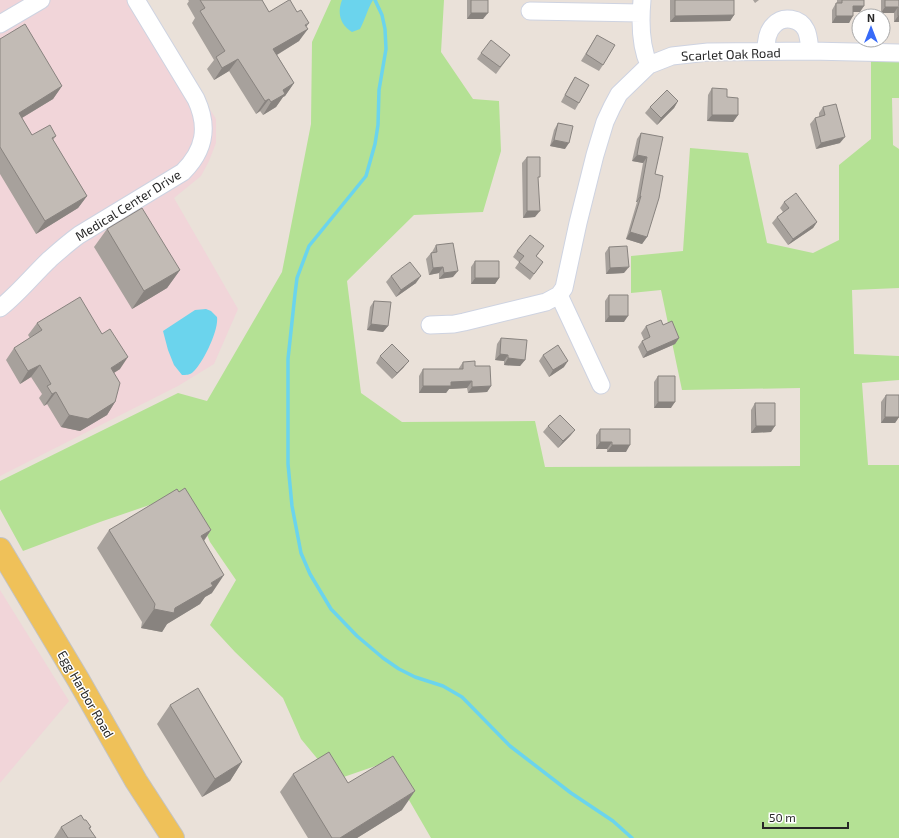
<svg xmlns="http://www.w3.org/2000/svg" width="899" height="838" font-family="'Exo 2',sans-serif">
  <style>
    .medical { fill: #f1d5d9 }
    .green { fill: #b4e194 }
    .water { fill: #6bd4ed }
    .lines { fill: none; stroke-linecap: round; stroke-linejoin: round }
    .stream { stroke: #6bd4ed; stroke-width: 3.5 }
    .minor-casing { stroke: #ced3e1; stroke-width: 19 }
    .major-casing { stroke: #c3c3c3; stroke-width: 24 }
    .minor { stroke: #fff; stroke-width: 17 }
    .major { stroke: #efc159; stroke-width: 22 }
    .wall { fill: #a7a19c }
    .shaded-wall { fill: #88837f }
    .building { fill: #c2bbb5; stroke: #88837f }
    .labels { text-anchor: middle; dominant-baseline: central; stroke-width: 3; stroke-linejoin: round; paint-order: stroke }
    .street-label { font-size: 13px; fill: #272727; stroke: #fff }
  </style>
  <rect width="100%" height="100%" fill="#eae1d9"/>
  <path class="medical" d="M0,0H142L216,119V143L209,161L201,176L174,198L238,309L214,364L178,386L0,476Z
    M0,590L69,701L0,783Z"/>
  <path class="green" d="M331,0H444L441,52L473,99L499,101L501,151L483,212L414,215L347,281L361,393L402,422L535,421L545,467L800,466V388L682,390L661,290L631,293V256L683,251L690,148L748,153L767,243L813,253L839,240V165L871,139V59L899,60V98H892L893,145L899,149V288L852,290L854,354L899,356V380L862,383L868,465H899V838H431L387,762L335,780L301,739L283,698L235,652L210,625L236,580L210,542L194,503L167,499L100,522L23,551L0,509V481L178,393L207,401L282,272L311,124L312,42Z"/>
  <path class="water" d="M342,0H373C367,10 365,20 360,29L352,32C340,25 337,13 342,0Z
    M206,309L211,311L217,317C219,330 203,363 193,372C190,375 186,375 182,375L174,365L168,350L163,331L195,310Z"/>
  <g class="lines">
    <path class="stream" d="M375,0L382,15L385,29L386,49L379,90L378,125L375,144L366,176L309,246L297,278L295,294L288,359V464L292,506L301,553L310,574L331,609L357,636L383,658L399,669L415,677L443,686L462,697L510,746L571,793L613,821L632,838"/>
    <g class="minor-casing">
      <path id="minor" d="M642,0C640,22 640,45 649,65
        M530,11L641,13
        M0,24L41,0
        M766,51C766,42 767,31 774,25C783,15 800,18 806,30C809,36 809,44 810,51
        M559,295L601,385
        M0,308C18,294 33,275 50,259C59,251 68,243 79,235L183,172C205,150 209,127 196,99L136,0
        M430,325L454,324L464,322L546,302L559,295L564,288L578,223L595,155L605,122L612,107L619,94L649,65L672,56L708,52L810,51L899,53"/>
    </g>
    <g class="major-casing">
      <path id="major" d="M0,549L79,681L136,781L173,838"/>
    </g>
    <use href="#minor" class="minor"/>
    <use href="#major" class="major"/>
  </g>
  <path class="wall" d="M188,0H262L269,12L306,27L299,41L277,55L294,83L285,96L283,97L276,107L263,115L260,111L256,114L229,71L214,80L207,69L214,60L192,23L195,18L187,4L189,1Z
    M467,0H488L483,19H467Z
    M670,0H734V15L730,21L670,22Z
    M753,0H759L755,3Z
    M837,0H864L860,12H853L849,23H832V10L836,3H837Z
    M881,0H899V22H894V13H881Z
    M597,35L603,65L599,71L581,61Z
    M0,39L62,86L53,99L22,118L32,135L56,136L53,140L87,196L78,208L36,234L0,174Z
    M481,53L510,55L496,74L477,59Z
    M575,77L579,103L575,110L561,102L571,83Z
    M712,88L727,97L738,115L733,122L707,121L708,95Z
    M678,101L674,108L657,125L645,113L650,107Z
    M823,107L840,143L816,149L810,124L815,118L819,117V113Z
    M558,123L565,149L550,146L554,130Z
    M641,133L655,174L647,237L642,244L626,239L637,202H636L643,163L632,161L637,139Z
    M527,157L538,179L535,217L523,218L522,163Z
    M784,202L817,222L813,228L788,245L772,223L777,217L783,212L780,208Z
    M107,229L180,270L167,288L132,309L94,247Z
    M436,245L453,277L439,279V273L429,275L426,259L431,253L432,252Z
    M609,247L624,273L606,274L605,253Z
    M517,251L539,253L536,257L543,262L530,280L515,268L519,262L513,257Z
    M475,261L499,278L495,284H471V267Z
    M391,276L416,283L396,297L386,282Z
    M609,295L624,322H605V301Z
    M374,301L388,326L383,332L367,330L370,307Z
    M37,323L120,369L114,373L115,402L107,415L80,431L61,427L47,404L44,406L39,398L42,394L31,377L20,384L6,360L14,348L30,338L28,335Z
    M663,325L679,338L675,344L643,358L638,347L642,341L644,340L641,333L646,326Z
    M501,338L525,360L520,366L504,365V361L495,360L497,344Z
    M543,355L564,367L549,377L539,361Z
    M380,356L404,367L392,379L376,363Z
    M463,362L475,366L491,386L487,392L468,393L467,388L449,389L446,393H419V376L423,369H459V368Z
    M658,376L671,408H654V382Z
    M886,395L899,417L895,423H881V402Z
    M755,403L771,432L751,433V410Z
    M548,426L575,430L570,436L558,448L543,432Z
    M600,429L626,452H607V449H596V435Z
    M179,492L211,530L204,541L212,593L205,597L200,604L167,624L162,632L141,628L142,622L97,548L109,530Z
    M170,705L242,762L230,781L202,797L157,724Z
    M293,774L348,783L402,810L357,838H308L280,792Z
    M84,820L91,827L90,829L96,838H54L61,827Z"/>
  <path class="shaded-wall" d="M853,6H864L860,12H849Z
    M885,7H898L894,13H881Z
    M471,13H488L483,19H467Z
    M734,15L730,21L670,22L675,16Z
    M836,16H853L849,23H832Z
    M898,16H899V22H894Z
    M309,23L303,31L308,29L299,41L265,62L273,49Z
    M238,59L229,71L214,80L222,68Z
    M294,83L285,96L283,97L276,107L263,115L271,102L283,90Z
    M62,86L53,99L10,125L19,113Z
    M269,99L260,111L256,114L265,101Z
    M678,101L674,108L657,125L661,118Z
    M712,115H738L733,122L707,121Z
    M845,137L840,143L816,149L821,143Z
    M554,140L569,143L565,149L550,146Z
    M637,155L647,157L643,163L632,161Z
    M87,196L78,208L36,234L45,221Z
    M640,196H641L637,202H636Z
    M527,211H540L535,217L523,218Z
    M817,222L813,228L788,245L793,239Z
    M630,232L647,237L642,244L626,239Z
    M443,267L439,273L429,275L433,268Z
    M629,267L624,273L606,274L610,268Z
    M180,270L167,288L132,309L144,291Z
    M458,271L453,277L439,279L444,273Z
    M421,276L416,283L396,297L401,290Z
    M475,278H499L495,284H471Z
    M609,316H628L624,322H605Z
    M371,324L388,326L383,332L367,330Z
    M679,338L675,344L643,358L647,352Z
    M500,354L508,355L504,361L495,360Z
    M128,357L120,369L102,380L111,368Z
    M508,358L525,360L520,366L504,365Z
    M409,361L404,367L392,379L397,373Z
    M568,361L564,367L549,377L553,370Z
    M40,365L31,377L20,384L28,371Z
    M472,381L467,388L449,389L446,393H419L423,386L451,382Z
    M491,386L487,392L468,393L472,387Z
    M56,392L47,404L44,406L52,394Z
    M115,402L107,415L80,431L61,427L69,415Z
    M658,402H675L671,408H654Z
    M885,417H899L895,423H881Z
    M756,426H775L771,432L751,433Z
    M575,430L570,436L558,448L563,441Z
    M600,442H612L607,449H596Z
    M612,445H630L626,452H607Z
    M211,530L198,549L201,536Z
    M224,575L212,593L205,597L200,604L167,624L162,632L141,628L154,609L175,608L211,583Z
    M242,762L230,781L202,797L215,779Z
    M415,791L402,810L357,838H340Z"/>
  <path class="building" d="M200,0H262L269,12L289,0H290L297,12L301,10L309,23L305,25L308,29L273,49L294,83L283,90L285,94L271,102L269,99L265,101L238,59L222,68L216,57L225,51L200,11L205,8Z
    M471,0H488V13H471Z
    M675,0H734V15L675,16Z
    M842,0H864V6H853V16H836V3H842Z
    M885,0H899V16H898V7H885Z
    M25,24L62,86L19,113L32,135L50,125L56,136L52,138L87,196L45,221L0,147V39Z
    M597,35L615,45L603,65L586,54Z
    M491,40L510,55L500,67L481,53Z
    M575,77L589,85L579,103L565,95Z
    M712,88L727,89V97L738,98V115H712Z
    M667,90L678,101L661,118L650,107Z
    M836,104L845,137L821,143L815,118L825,115L823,107Z
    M558,123L573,126L569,143L554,140Z
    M641,133L663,137L655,174L663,176L659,198L647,237L630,232L641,196H640L647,157L637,155Z
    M527,157H540V177H538L540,211H527Z
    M796,193L817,222L793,239L777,217L789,208L784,202Z
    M142,208L180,270L144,291L107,229Z
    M530,235L544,246L536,256L543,262L534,274L519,262L524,256L517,251Z
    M453,243L458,271L444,273L443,267L433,268L431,253L437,252L436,245Z
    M627,246L629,267L610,268L609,247Z
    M475,261H499V278H475Z
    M410,262L421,276L401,290L391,276Z
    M609,295H628V316H609Z
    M80,297L102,334L110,329L128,357L111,368L120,383L115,402L88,419L69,415L56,392L52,394L47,386L51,384L40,365L28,371L14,348L42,330L37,323Z
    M374,301L391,302L388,326L371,324Z
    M661,320L663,325L672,321L679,338L647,352L642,341L650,337L646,326Z
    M501,338L527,340L525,360L508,358V355L500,354Z
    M392,344L409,361L397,373L380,356Z
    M558,345L568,361L553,370L543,355Z
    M475,361V366H490L491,386L472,387V381L451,382V386H423V369H463V362Z
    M658,376H675V402H658Z
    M886,395H899V417H885Z
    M755,403H775V426H756Z
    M560,415L575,430L563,441L548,426Z
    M600,429H630V445H612V442H600Z
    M185,488L211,530L201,536L224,575L211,583L213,586L175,608L174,613L154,609L155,604L109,530L177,489L179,492Z
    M198,688L242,762L215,779L170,705Z
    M329,752L348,783L393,756L415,791L340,838H332L293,774Z
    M81,815L84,820H86L91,827L89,828L96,838H68L61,827Z"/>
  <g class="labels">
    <g class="street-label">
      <text transform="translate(731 54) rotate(-2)">Scarlet Oak Road</text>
      <text transform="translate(128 205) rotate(-32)">Medical Center Drive</text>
      <text transform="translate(86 694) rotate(60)">Egg Harbor Road</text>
    </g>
  </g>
  <g transform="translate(871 28)"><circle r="19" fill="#ffffff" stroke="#a9a9a9"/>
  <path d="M0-3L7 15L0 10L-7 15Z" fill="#376af8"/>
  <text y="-6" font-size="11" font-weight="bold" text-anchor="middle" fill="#272727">N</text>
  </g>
  <path d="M763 822v6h85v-6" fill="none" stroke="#272727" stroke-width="2"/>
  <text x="769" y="822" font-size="12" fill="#272727" stroke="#ffffff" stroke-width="3" paint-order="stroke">50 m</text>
</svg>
